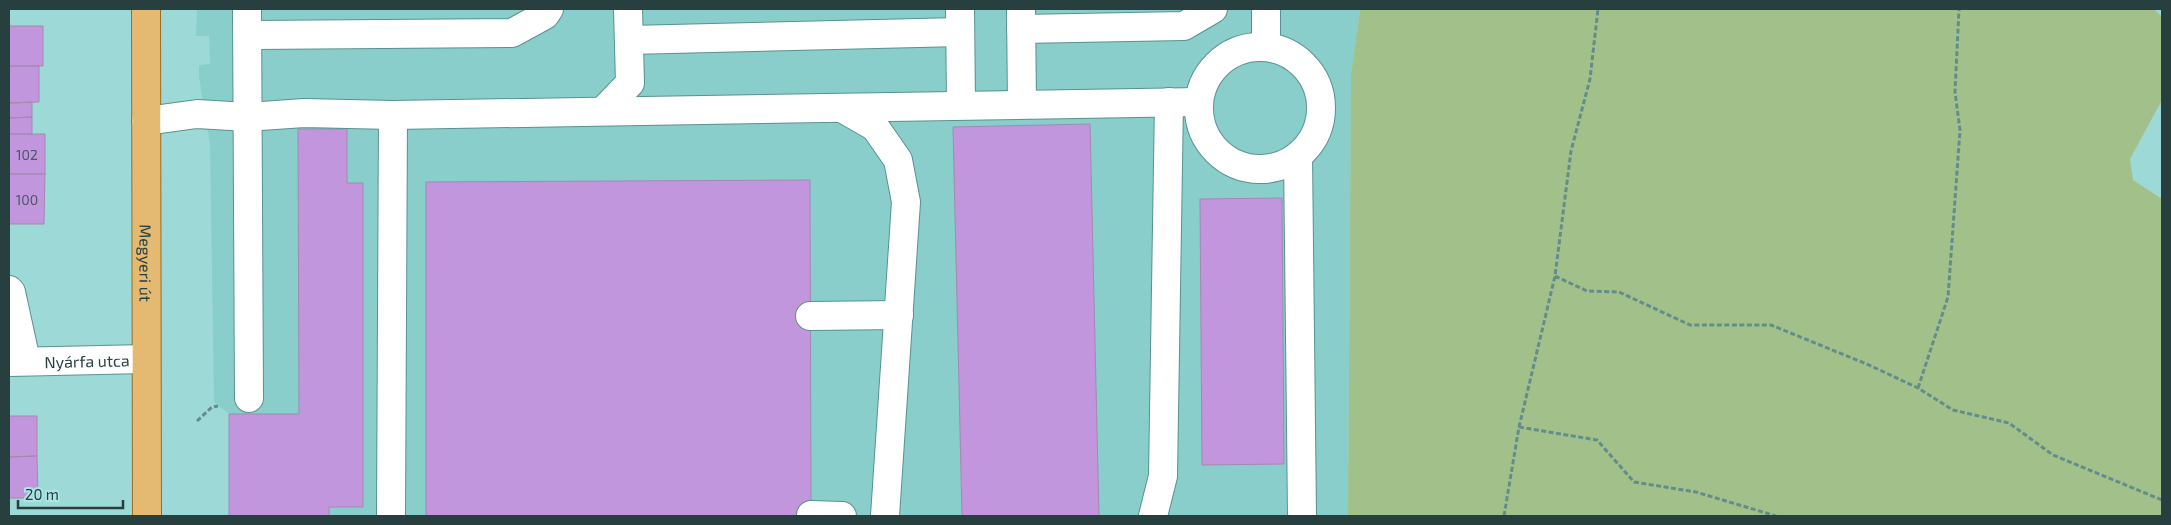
<svg xmlns="http://www.w3.org/2000/svg" width="2171" height="525" font-family="'Exo 2',sans-serif">
  <style>
    .built { fill: #89cecb }
    .green { fill: #a2c18a }
    .building { fill: #c296dd; stroke: #a18ab0 }
    .lines { fill: none; stroke-linecap: round; stroke-linejoin: round }
    .minor-casing { stroke: #58928f; stroke-width: 30 }
    .major-casing { stroke: #967023; stroke-width: 30 }
    .path { stroke: #638d8b; stroke-width: 3; stroke-dasharray: 5 2.5; stroke-linecap: butt }
    .minor { stroke: #fff; stroke-width: 28 }
    .major { stroke: #e4b972; stroke-width: 28 }
    .labels { text-anchor: middle; dominant-baseline: central; stroke-width: 5; stroke-linejoin: round; paint-order: stroke }
    .number-label { font-size: 14px; fill: #4e5566 }
    .street-label { font-size: 16px; fill: #273f3e; stroke: #aae6e3 }
  </style>
  <rect width="100%" height="100%" fill="#9dd9d6"/>
  <path class="built" d="M197,9H1360L1351,75L1348,516H229V414L214,402L210,144L199,77V65L210,64L209,36H196Z"/>
  <path class="green" d="M1360,9H2154L2162,17V100L2130,159L2133,180L2162,199V516H1348L1351,75Z"/>
  <path class="building" d="M9,26H43V66H9Z
    M9,66H39V102L9,103Z
    M32,102V117L9,118V103Z
    M32,117V134H9V118Z
    M1090,124L1099,516H962L953,127Z
    M298,129H347V183H363V507H329V516H229V414H299Z
    M9,134H45V174H9Z
    M9,174H45L44,224H9Z
    M810,180L811,516H426V182Z
    M1282,198L1284,464L1202,465L1200,199Z
    M9,416H37V456L9,457Z
    M37,456L38,498H9V457Z"/>
  <g class="lines">
    <g class="minor-casing">
      <g id="minor">
        <path d="M247,9L249,398"/>
        <path d="M960,9L961,105"/>
        <path d="M1021,9L1022,104"/>
        <path d="M1266,9V46"/>
        <path d="M1021,29L1184,26L1213,9"/>
        <path d="M248,35L512,33L545,15L549,9"/>
        <path d="M629,40L960,32"/>
        <circle cx="1260" cy="108" r="61"/>
        <path d="M842,108L875,127L898,160L906,202L885,516"/>
        <path d="M603,111L630,83L628,9"/>
        <path d="M146,121L197,114L248,117L304,113L393,115L1199,102"/>
        <path d="M1298,156L1302,516"/>
        <path d="M9,290L11,292L26,361"/>
        <path d="M810,316L899,315"/>
        <path id="s1" d="M9,362L146,359"/>
        <path d="M811,515L842,516"/>
        <path d="M391,516L393,115"/>
        <path d="M1153,516L1163,476L1169,102"/>
      </g>
    </g>
    <g class="major-casing">
      <g id="major">
        <path id="s2" d="M146,9L147,516"/>
      </g>
    </g>
    <path class="path" d="M1555,276L1587,291L1619,292L1690,325H1771L1869,365L1918,388L1953,410L2009,423L2053,455L2162,500
      M1918,388L1948,297L1960,130L1955,92L1959,9
      M197,421L212,407L218,406
      M1519,427L1597,440L1634,482L1696,492L1776,516
      M1504,516L1519,427L1555,276L1571,151L1590,79L1598,9"/>
    <use href="#minor" class="minor"/>
    <use href="#major" class="major"/>
  </g>
  <g class="labels">
    <g class="number-label">
      <text x="27" y="154">102</text>
      <text x="27" y="199">100</text>
    </g>
    <g class="street-label">
      <text stroke="none"><textPath href="#s2" startOffset="254">Megyeri út</textPath></text>
      <text stroke="none"><textPath href="#s1" startOffset="78">Nyárfa utca</textPath></text>
    </g>
  </g>
  <rect width="2171" height="525" fill="none" stroke="#273f3e" stroke-width="20"/>
  <path d="M18 500v8h105v-8" fill="none" stroke="#273f3e" stroke-width="2.5"/>
  <text x="25" y="500" font-size="15" fill="#273f3e" stroke="#aae6e3" stroke-width="4" paint-order="stroke">20 m</text>
</svg>
